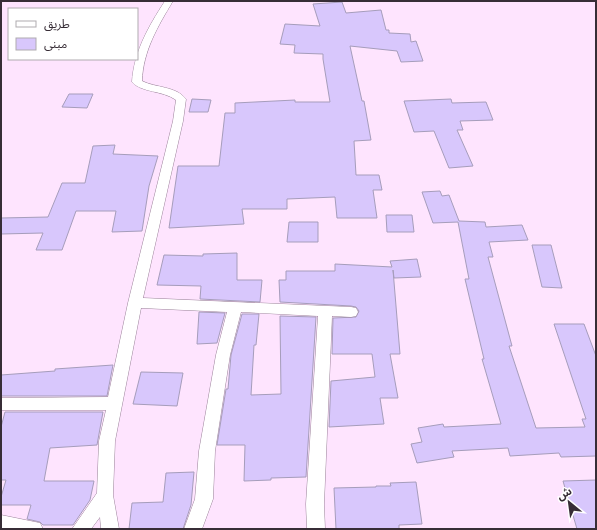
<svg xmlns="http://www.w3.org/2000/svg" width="597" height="530" font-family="'Roboto Condensed','Noto Sans Arabic',sans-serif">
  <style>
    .building { fill: #d8c7fc; stroke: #a69dbb }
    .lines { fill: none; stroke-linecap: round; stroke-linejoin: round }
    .minor-casing { stroke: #9b839a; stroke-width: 1 }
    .minor { fill: #fff; fill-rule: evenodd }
  </style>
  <rect width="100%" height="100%" fill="#fee4fe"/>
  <path class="building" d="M342,2L346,13L381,10L386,30H389V33L410,34L411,42L416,41L423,61L401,62L397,51L350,46L362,101H364L371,140L354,141L356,175H379L382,190H373L377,218H337L335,197L287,199V209H242L244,224L169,228L178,166H219L225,113H235V103L295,100V102H330L323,59V54L294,53L295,45L280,44L285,24L320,26L313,4Z
    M69,94H93L87,108L62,107Z
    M192,99L211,100L208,112H189Z
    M451,99L452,103L486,102L493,120L460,121L463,130H457L473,166L449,168L434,131L414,132L404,101Z
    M115,145L113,154L158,156L149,186L142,231L112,232L116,211H76L62,250H36L43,233L1,234V218L48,217L62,183H85L93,146Z
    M440,191L442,196L449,195L459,221L485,222L486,227L522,225L528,240L489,242L493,257H488L512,346H509L536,428L585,427L582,419H586L554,324H584L596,356V456L561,457L559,453L510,456L508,448L452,451L454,457L417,463L411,444L422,442L418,428L443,424L444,427L501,424L482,359H484L465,279H469L458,222L433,223L422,192Z
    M386,215H412L414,232H387Z
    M289,222H318V242H287Z
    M532,245H551L562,288L542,287Z
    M237,253V280H262L260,302L200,299L201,286L157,285L164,255L203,256V254Z
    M417,259L421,277L394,278L393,270L400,354H390L398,398H380L384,424L329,427L331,381L375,377L372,354H332L333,318L356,317L359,311L356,307L351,306L280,302L279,280H286V271H335V264L392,267L390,261Z
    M199,312L225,313L217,343L197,344Z
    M242,314H259L256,345H254L251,395L281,394L280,316L316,317L306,477L271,478V480L244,481L245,445H217L226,389H228L231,355Z
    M113,365L107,396H1V375L55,371V369Z
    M141,372L183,373L177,406L133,404Z
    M5,412H103L97,445L50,448L44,481H94L90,500L73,525H43L40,522L27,519L31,505H1V497L6,480H1V427Z
    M194,472L191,505L183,529H129L132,503L163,502L166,473Z
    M596,480V529H577L563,481Z
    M416,482L422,524L399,525V529H336L334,488L376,487V486H391L390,483Z"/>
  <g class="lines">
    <g class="minor-casing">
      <path id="minor" d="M165,1H173C158,26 143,51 142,81C156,88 176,86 186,99L183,121L143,298L351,307L356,308L358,312L356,316L351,317L332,316L324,504L325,529H307L306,504L318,316L241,312L230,355L215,451L213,499L202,529H184L195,499L199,451L216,355L227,312L141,308L115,441L113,495L119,529H101L100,517L91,529H72L97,493L99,441L106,410H1V398L108,397L128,303L173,121L176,100C162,90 142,93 132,82C134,52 148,27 165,1Z
        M1,515L40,523L43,529H1Z"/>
    </g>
    <use href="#minor" class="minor"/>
  </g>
  <rect width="597" height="530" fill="none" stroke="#372d36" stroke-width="4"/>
  <rect x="8" y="8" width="130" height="52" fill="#ffffff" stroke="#afabaf"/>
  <rect x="16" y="21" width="20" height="6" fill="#ffffff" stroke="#afabaf"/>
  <text x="44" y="28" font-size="12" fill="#372d36">طريق</text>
  <rect x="16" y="38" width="20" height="12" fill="#d8c7fc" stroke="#afabaf"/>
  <text x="44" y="48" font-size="12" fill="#372d36">مبنى</text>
  <g transform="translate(569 502) rotate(331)" stroke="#ffffff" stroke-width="3" paint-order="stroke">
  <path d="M0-3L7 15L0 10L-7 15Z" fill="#372d36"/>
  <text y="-6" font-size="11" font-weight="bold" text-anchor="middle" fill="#372d36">ش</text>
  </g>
</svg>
